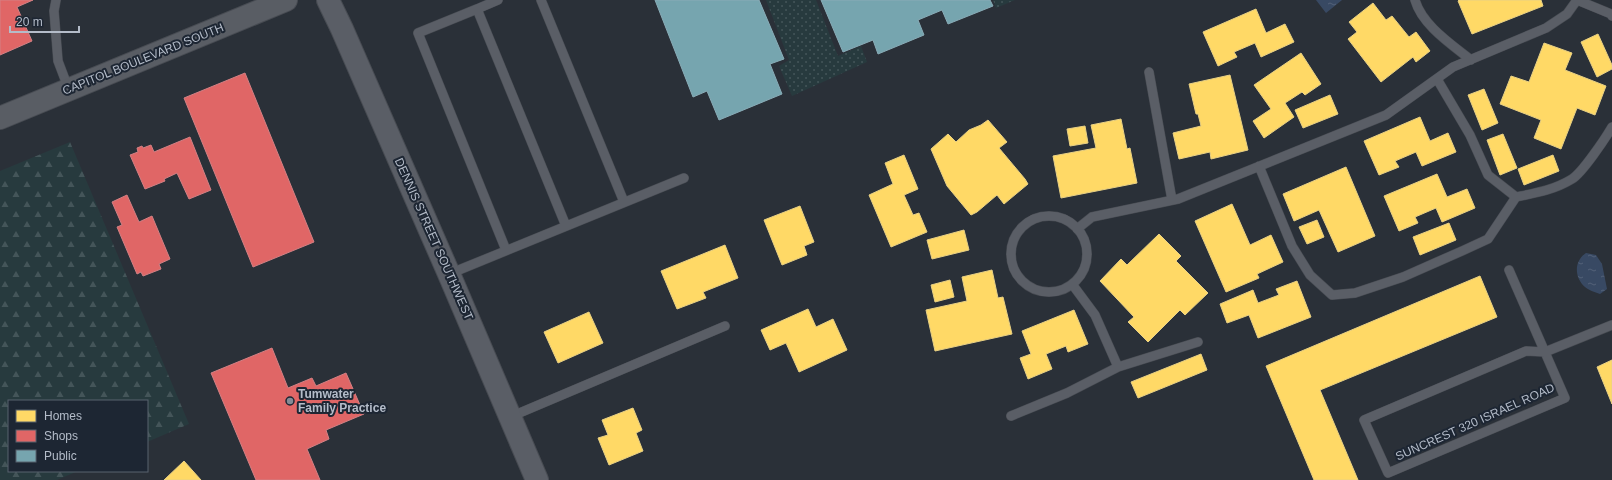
<svg xmlns="http://www.w3.org/2000/svg" width="1612" height="480" font-family="Arial,sans-serif">
  <style>
    .grass { fill: url(#grass-dots) }
    .forest { fill: url(#forest-firs) }
    .water { fill: url(#water-ripples) }
    .homes { fill: #ffd966; stroke: #e8d084 }
    .shops { fill: #e06666; stroke: #d38084 }
    .public { fill: #76a5af; stroke: #89acb7 }
    .lines { fill: none; stroke-linecap: round; stroke-linejoin: round }
    .service-casing { stroke: #484c53; stroke-width: 10 }
    .tertiary-casing { stroke: #484c53; stroke-width: 24 }
    .secondary-casing { stroke: #484c53; stroke-width: 24 }
    .service { stroke: #5a5e66; stroke-width: 9 }
    .tertiary { stroke: #5a5e66; stroke-width: 22 }
    .secondary { stroke: #595d64; stroke-width: 22 }
    .poi-dot { fill: #848b96; stroke: #1d2633; stroke-width: 1.5 }
    .labels { text-anchor: middle; dominant-baseline: central; stroke-width: 4; stroke-linejoin: round; paint-order: stroke }
    .street-label { font-size: 12px; fill: #b4bcc9; stroke: #1d2633 }
    .poi-label { font-size: 12px; font-weight: bold; fill: #b4bcc9; stroke: #1d2633; text-anchor: start }
  </style>
  <defs>
    <pattern id="grass-dots" width="8" height="8" patternUnits="userSpaceOnUse"><rect width="8" height="8" fill="#273a3e"/><path d="M2 2h.1M6 6h.1" fill="none" stroke="#445559" stroke-width="1.8" stroke-linecap="round"/></pattern>
    <pattern id="forest-firs" width="22" height="20" patternUnits="userSpaceOnUse"><rect width="22" height="20" fill="#273a3e"/><path d="M5 1l3.5 6h-7zM16 11l3.5 6h-7z" fill="#445559"/></pattern>
    <pattern id="water-ripples" width="26" height="14" patternUnits="userSpaceOnUse"><rect width="26" height="14" fill="#384963"/><path d="M2 4q2-2 4 0t4 0M15 11q2-2 4 0t4 0" fill="none" stroke="#526178"/></pattern>
  </defs>
  <rect width="100%" height="100%" fill="#2a3038"/>
  <path class="grass" d="M766,0H816L838,56L861,46L867,62L792,96L779,66L789,60Z
    M993,0H1015L996,8Z"/>
  <path class="forest" d="M70,142L189,424L147,442V401H9V471H78L57,480H0V171Z"/>
  <path class="water" d="M1316,0H1342L1326,13Z
    M1586,253L1596,255L1602,264L1607,289L1600,294C1595,292 1588,290 1585,287C1574,277 1574,261 1586,253Z"/>
  <path class="homes" d="M1459,0H1541L1543,6L1472,34L1458,1Z
    M1373,3L1386,20L1392,16L1409,37L1416,32L1430,51L1416,62L1413,57L1381,82L1348,39L1357,32L1349,22Z
    M1256,9L1266,33L1285,24L1294,42L1261,57L1255,43L1234,52L1237,57L1218,66L1203,32Z
    M1598,34L1612,65V69L1597,77L1581,42Z
    M1544,43L1572,53L1565,70L1606,86L1595,115L1577,108L1561,149L1534,138L1541,120L1500,104L1511,76L1529,82Z
    M1301,53L1321,84L1305,95L1302,92L1285,103L1294,117L1264,138L1253,121L1271,109L1254,85Z
    M1230,75L1248,150L1211,159L1210,152L1179,159L1173,133L1201,126L1198,114H1196L1189,84Z
    M1484,89L1498,123L1482,130L1468,95Z
    M1330,95L1338,114L1303,128L1295,110Z
    M1420,117L1430,141L1448,133L1456,152L1422,166L1416,152L1395,161L1399,167L1379,175L1364,141Z
    M1121,119L1127,149L1130,148L1137,183L1061,198L1053,156L1096,148L1091,125Z
    M988,120L1007,142L999,148L1025,179L1028,184L1004,204L997,195L977,212L971,215L947,186L931,149L948,134L956,142L969,130L981,125Z
    M1085,126L1088,143L1070,146L1067,129Z
    M1503,134L1517,168L1500,175L1487,140Z
    M904,155L918,189L904,195L913,215L919,213L927,232L891,247L869,195L893,184L885,163Z
    M1553,155L1559,171L1524,185L1518,169Z
    M1346,167L1375,236L1338,252L1319,210L1294,221L1283,194Z
    M1437,174L1447,197L1467,189L1475,208L1442,222L1436,208L1415,217L1418,223L1399,231L1384,196Z
    M1232,204L1250,245L1271,235L1283,262L1257,274L1259,278L1226,292L1195,221Z
    M800,206L814,242L804,246L807,255L782,265L764,220Z
    M1317,220L1324,237L1307,244L1299,227Z
    M1449,223L1456,240L1420,255L1413,237Z
    M964,230L969,250L932,259L927,240Z
    M1159,234L1181,256L1176,261L1208,293L1185,315L1180,310L1148,342L1128,322L1134,317L1100,281L1121,259L1127,265Z
    M725,245L738,278L703,292L706,298L677,309L661,271Z
    M992,270L998,298L1003,297L1012,334L935,351L926,310L967,301L962,277Z
    M1480,276L1497,317L1320,390L1358,480H1314L1266,366Z
    M950,280L954,297L935,302L931,285Z
    M1297,281L1311,317L1258,338L1249,315L1227,323L1220,304L1253,290L1258,303L1279,295L1276,289Z
    M808,309L816,327L833,319L847,350L799,372L786,343L770,350L761,330Z
    M1074,310L1088,344L1068,352L1066,346L1046,354L1052,369L1028,379L1020,358L1031,354L1022,331Z
    M589,312L603,343L558,363L544,332Z
    M1201,354L1207,370L1138,398L1131,382Z
    M1612,360V404L1597,367Z
    M633,408L642,430L636,433L643,451L609,465L598,438L608,435L602,420Z
    M184,461L201,480H164Z"/>
  <path class="shops" d="M0,0H33L17,7L32,41L0,55Z
    M245,73L314,242L253,267L184,98Z
    M190,137L211,190L189,199L177,173L164,179L165,181L145,189L130,155L138,152L137,148L142,146L143,148L151,145L154,152Z
    M127,195L139,222L152,216L170,259L159,264L161,269L143,276L141,272L137,274L117,227L122,225L112,202Z
    M272,348L288,388L312,378L316,386L346,373L364,414L326,430L329,439L307,449L320,480H256L211,373Z"/>
  <path class="public" d="M655,0H759L784,59L770,64L782,94L719,120L707,91L693,97Z
    M821,0H990L993,6L948,24L942,10L918,20L924,35L878,54L873,40L843,52Z"/>
  <g class="lines">
    <g class="service-casing">
      <path id="service" d="M56,0L54,11L58,61L69,90
        M541,0L624,202
        M1415,0C1422,25 1451,44 1471,60
        M1577,0L1611,14L1612,16
        M477,9L498,0
        M1149,72L1172,200
        M1437,79L1470,135L1488,175L1516,197C1536,193 1554,190 1572,179C1582,173 1605,139 1612,127
        M1259,166L1292,246L1310,275L1332,295L1355,293L1403,277L1462,251L1488,239L1516,197
        M1011 254a38 38 0 1 1 76 0a38 38 0 1 1-76 0Z
        M1077,229L1092,217L1178,199L1386,115L1453,67L1546,28L1567,14L1577,0
        M506,250L418,33L477,9L566,226
        M1509,270L1565,398L1388,473L1364,420L1526,351L1545,352L1612,325
        M449,274L684,178
        M1118,367L1198,342
        M1011,416L1067,393L1118,367L1095,315L1072,284
        M510,417L725,326"/>
    </g>
    <g class="tertiary-casing">
      <path id="tertiary" d="M328,0L342,29L449,274L537,480"/>
    </g>
    <g class="secondary-casing">
      <path id="secondary" d="M0,118L286,0"/>
    </g>
    <use href="#service" class="service"/>
    <use href="#tertiary" class="tertiary"/>
    <use href="#secondary" class="secondary"/>
  </g>
  <circle class="poi-dot" cx="290" cy="401" r="4"/>
  <g class="labels">
    <g class="street-label">
      <text transform="translate(143 59) rotate(-22)">CAPITOL BOULEVARD SOUTH</text>
      <text transform="translate(434 239) rotate(66)">DENNIS STREET SOUTHWEST</text>
      <text transform="translate(1475 422) rotate(-24)">SUNCREST 320 ISRAEL ROAD</text>
    </g>
    <g class="poi-label">
      <text x="298" y="394">Tumwater<tspan x="298" dy="14">Family Practice</tspan></text>
    </g>
  </g>
  <rect x="8" y="400" width="140" height="72" fill="#1d2633" stroke="#59626f"/>
  <rect x="16" y="410" width="20" height="12" fill="#ffd966" stroke="#59626f"/>
  <text x="44" y="420" font-size="12" fill="#b4bcc9">Homes</text>
  <rect x="16" y="430" width="20" height="12" fill="#e06666" stroke="#59626f"/>
  <text x="44" y="440" font-size="12" fill="#b4bcc9">Shops</text>
  <rect x="16" y="450" width="20" height="12" fill="#76a5af" stroke="#59626f"/>
  <text x="44" y="460" font-size="12" fill="#b4bcc9">Public</text>
  <path d="M10 26v6h69v-6" fill="none" stroke="#b4bcc9" stroke-width="2"/>
  <text x="16" y="26" font-size="12" fill="#b4bcc9" stroke="#1d2633" stroke-width="3" paint-order="stroke">20 m</text>
</svg>
